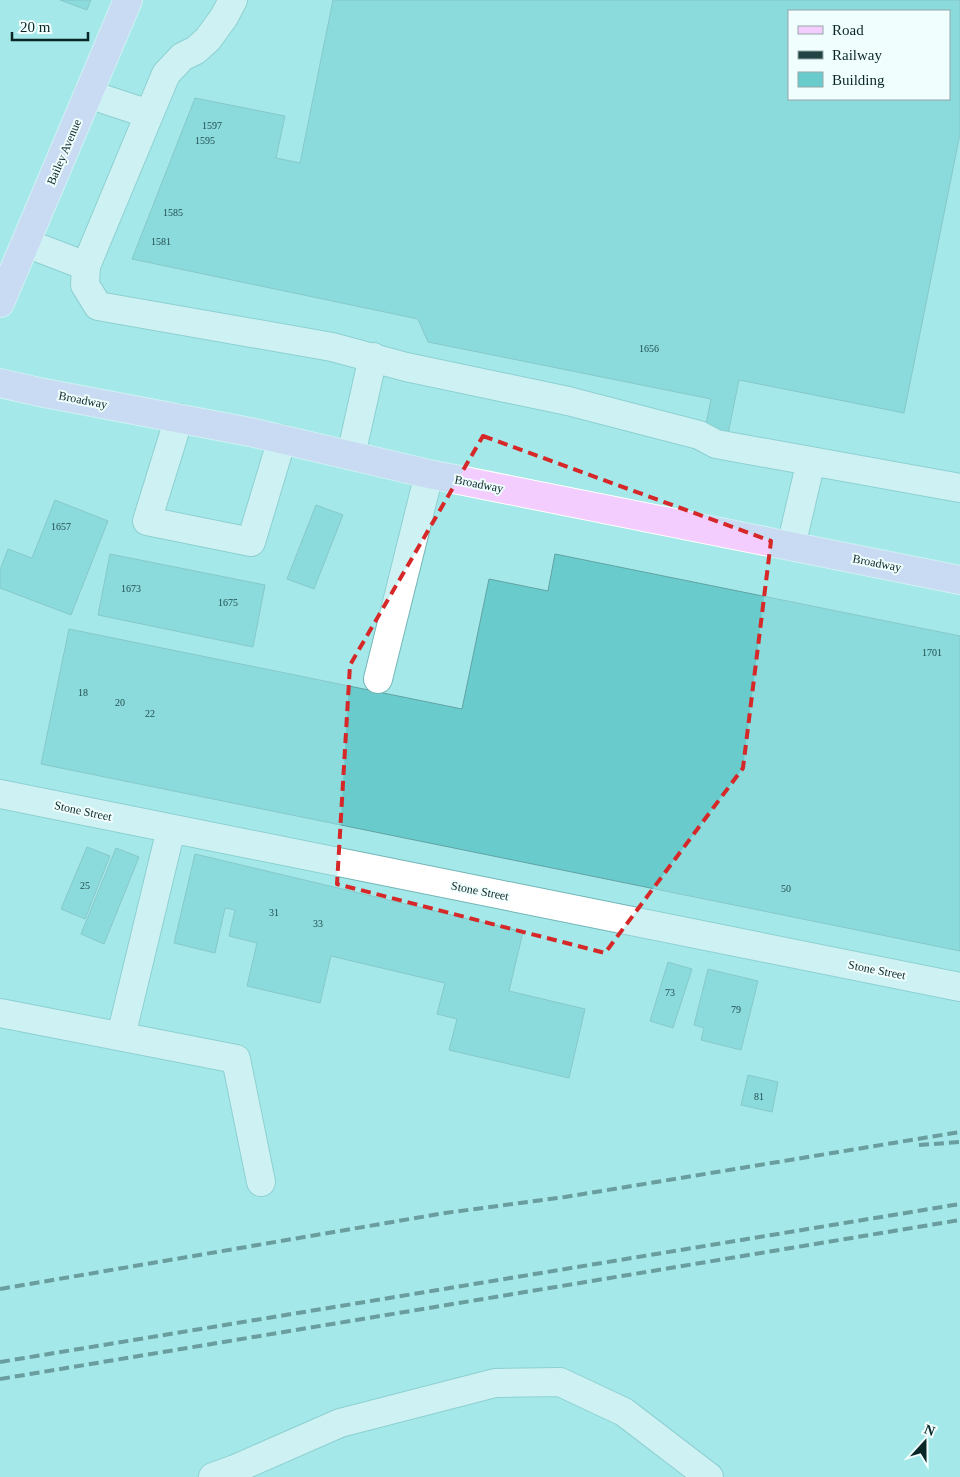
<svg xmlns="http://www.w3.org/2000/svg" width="960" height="1477" font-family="'Times New Roman',serif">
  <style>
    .building { fill: #6acbcd; stroke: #60a3a4; fill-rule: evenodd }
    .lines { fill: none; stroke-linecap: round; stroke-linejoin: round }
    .minor-casing { stroke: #71b4b5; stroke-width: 30 }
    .major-casing { stroke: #fff; stroke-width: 30 }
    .minor { stroke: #fff; stroke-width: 28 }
    .major { stroke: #f2cdfe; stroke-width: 28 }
    .rail { stroke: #214344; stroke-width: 4; stroke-dasharray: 10 5; stroke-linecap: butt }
    .marked { fill: none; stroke: #d62828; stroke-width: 4; stroke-dasharray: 10 6; stroke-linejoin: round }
    .labels { text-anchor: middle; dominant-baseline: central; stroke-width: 4; stroke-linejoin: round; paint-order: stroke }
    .number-label { font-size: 10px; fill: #225051 }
    .street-label { font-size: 12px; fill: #0a2728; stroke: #f1fefe }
  </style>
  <rect width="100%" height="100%" fill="#a5e8e9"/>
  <path class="building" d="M60,0H91L87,10Z
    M333,0H960V134L904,413L739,380L728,434L705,429L711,399L428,342L418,319L132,259L195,98L285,116L276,158L300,163ZM789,11H949V99H789Z
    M55,500L108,521L71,615L0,588V570L8,549L32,558Z
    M316,505L343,515L314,589L287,579Z
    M110,554L265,585L253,647L98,615Z
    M555,554L960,636V951L41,764L69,629L462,709L489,579L548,591Z
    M87,847L110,856L85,919L61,909Z
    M116,848L139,857L104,944L81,934Z
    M195,854L523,932L509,991L585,1009L569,1078L449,1050L457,1019L437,1014L445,983L331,956L320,1003L247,986L257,943L229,936L235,910L225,908L215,953L174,943Z
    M668,962L692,969L673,1028L650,1021Z
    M708,969L758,981L741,1050L701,1040L704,1028L694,1025Z
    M748,1075L778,1082L772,1112L741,1105Z"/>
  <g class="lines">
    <g class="minor-casing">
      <path id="minor" d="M233,0L224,17L208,39L196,50L182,57L166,74L86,266L85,285L98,306L332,347L406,367L568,401L699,435L716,444L960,488
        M88,94L149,114
        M26,243L86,266
        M179,418L147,521L251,542L282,439
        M351,455L373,357
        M791,546L811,461
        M378,679L429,474
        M0,794L960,987
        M0,1013L236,1059L261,1182
        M121,1036L171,829
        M213,1477L235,1469L340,1423L495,1383L560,1382L624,1412L709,1477"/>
    </g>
    <g class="major-casing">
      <path id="major" d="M0,303L128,0
        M0,383L39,392L250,432L429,474L960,580"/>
    </g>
    <use href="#minor" class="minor"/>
    <use href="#major" class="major"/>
    <path class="rail" d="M919,1145L960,1142
      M0,1289L445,1213L565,1197L960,1132
      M0,1362L960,1204
      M0,1379L960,1220"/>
  </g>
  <path d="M0 0H960V1477H0ZM483,436L771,541L743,768L605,953L337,884L350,665Z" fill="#a5e8e9" fill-opacity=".55" fill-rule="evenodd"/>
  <path class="marked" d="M483,436L771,541L743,768L605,953L337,884L350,665Z"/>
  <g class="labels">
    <g class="number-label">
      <text x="212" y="125">1597</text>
      <text x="205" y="140">1595</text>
      <text x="173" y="212">1585</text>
      <text x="161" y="241">1581</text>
      <text x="649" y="348">1656</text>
      <text x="61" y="526">1657</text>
      <text x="131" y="588">1673</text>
      <text x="228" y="602">1675</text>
      <text x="932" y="652">1701</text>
      <text x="83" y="692">18</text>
      <text x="120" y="702">20</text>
      <text x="150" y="713">22</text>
      <text x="85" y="885">25</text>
      <text x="786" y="888">50</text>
      <text x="274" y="912">31</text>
      <text x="318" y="923">33</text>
      <text x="670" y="992">73</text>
      <text x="736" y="1009">79</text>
      <text x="759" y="1096">81</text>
    </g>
    <g class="street-label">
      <text transform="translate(64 152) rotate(-67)">Bailey Avenue</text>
      <text transform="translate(83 400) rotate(11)">Broadway</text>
      <text transform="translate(479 484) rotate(11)">Broadway</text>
      <text transform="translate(877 563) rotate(11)">Broadway</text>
      <text transform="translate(83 811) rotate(12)">Stone Street</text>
      <text transform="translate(480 891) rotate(11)">Stone Street</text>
      <text transform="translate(877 970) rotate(11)">Stone Street</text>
    </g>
  </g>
  <rect x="788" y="10" width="162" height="90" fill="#f1fefe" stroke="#95a8a8"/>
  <rect x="798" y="26" width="25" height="8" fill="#f2cdfe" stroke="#95a8a8"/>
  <text x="832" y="35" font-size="15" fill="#0a2728">Road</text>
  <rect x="798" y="51" width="25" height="8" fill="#214344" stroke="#95a8a8"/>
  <text x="832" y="60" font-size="15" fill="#0a2728">Railway</text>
  <rect x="798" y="72" width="25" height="15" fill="#6acbcd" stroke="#95a8a8"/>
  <text x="832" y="85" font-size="15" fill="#0a2728">Building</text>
  <g transform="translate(925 1442) rotate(21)" stroke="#f1fefe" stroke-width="4" paint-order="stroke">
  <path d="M0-4L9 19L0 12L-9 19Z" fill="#0a2728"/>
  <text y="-8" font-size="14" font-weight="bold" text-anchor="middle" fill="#0a2728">N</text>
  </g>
  <path d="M12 32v8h76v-8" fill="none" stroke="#0a2728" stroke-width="2.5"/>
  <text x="20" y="32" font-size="15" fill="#0a2728" stroke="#f1fefe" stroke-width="4" paint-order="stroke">20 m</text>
</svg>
